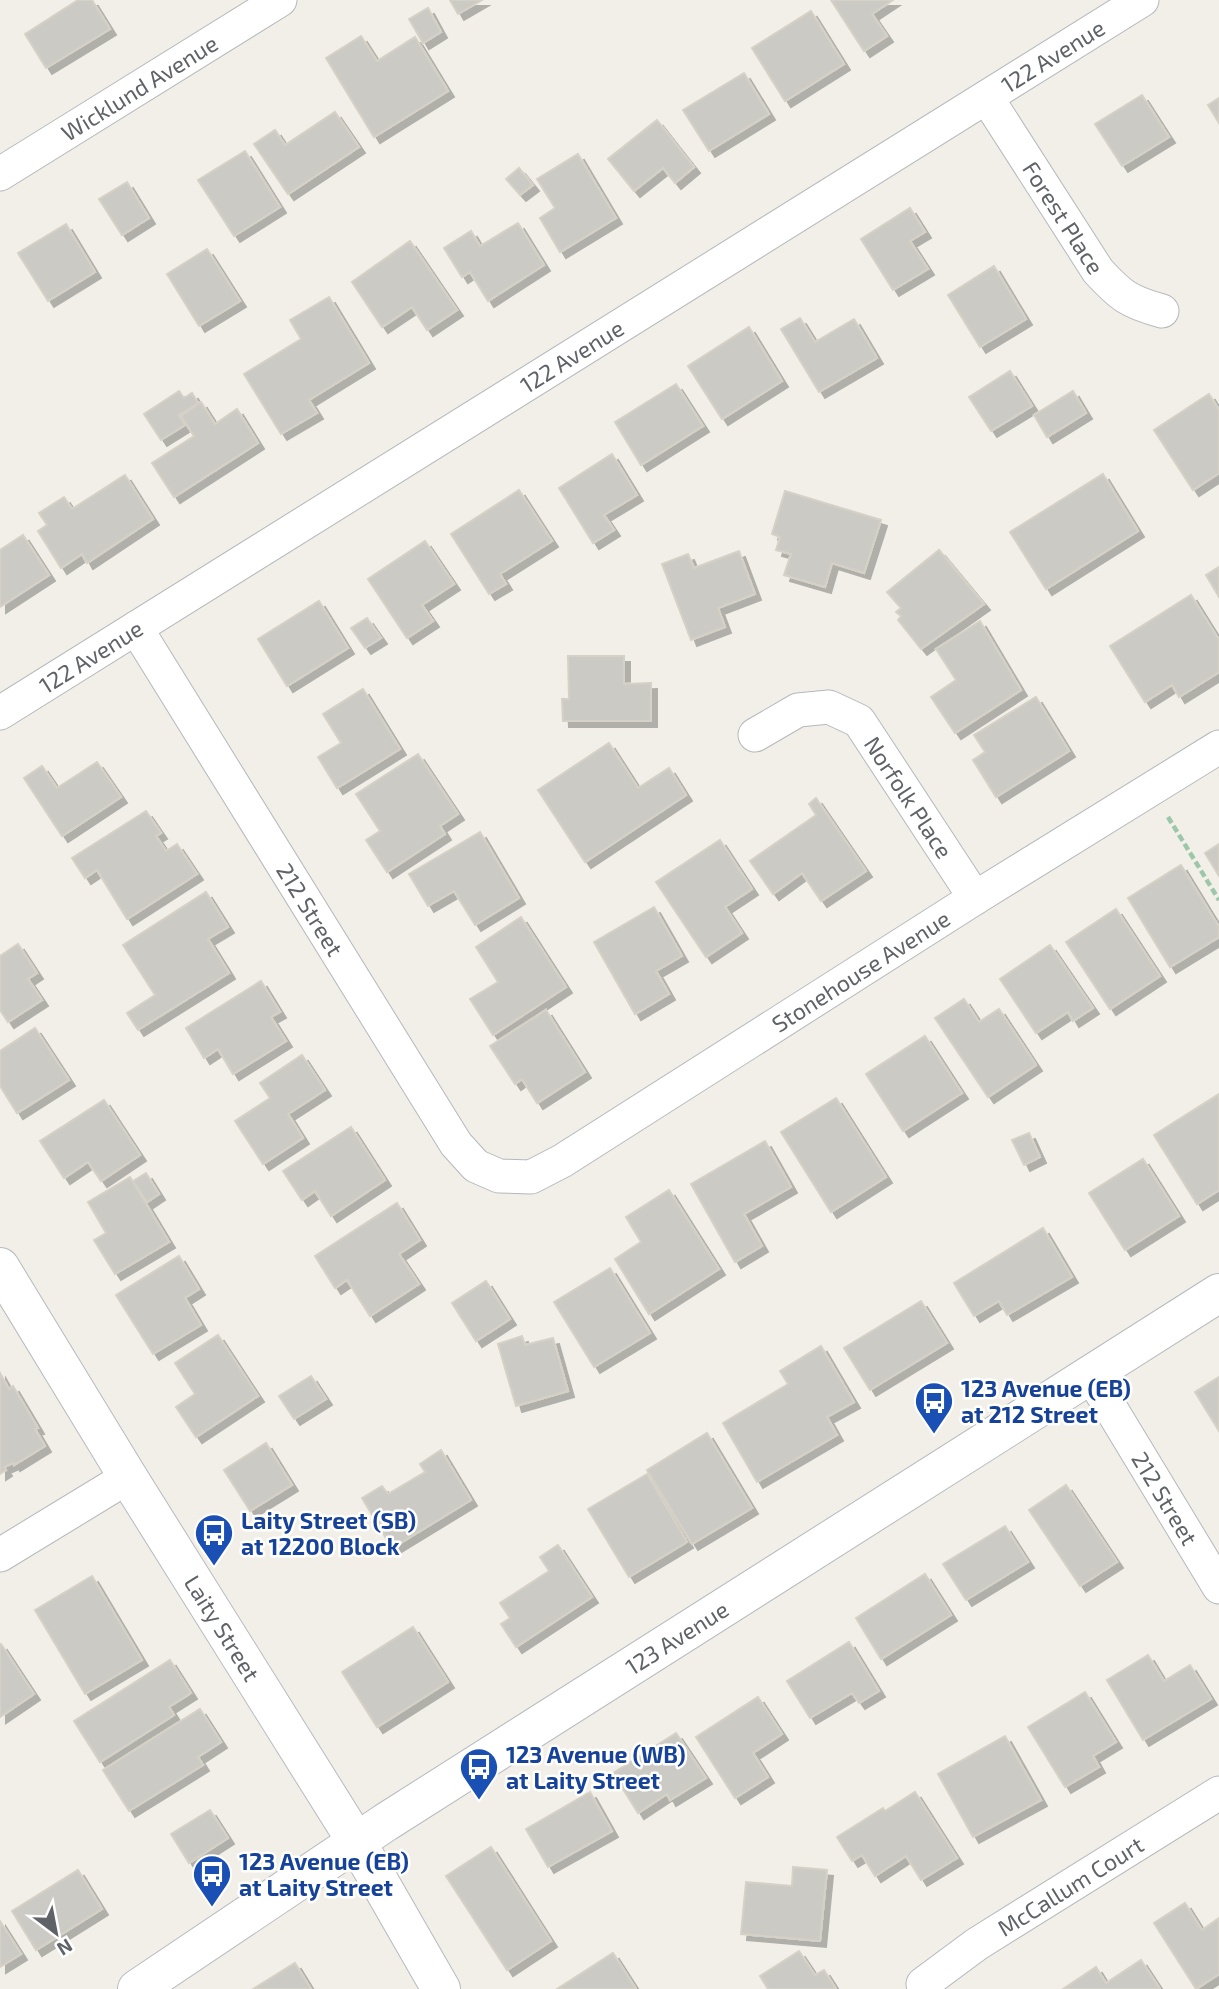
<svg xmlns="http://www.w3.org/2000/svg" width="1219" height="1989" font-family="'Exo 2',sans-serif">
  <style>
    .building { fill: #cccac5; stroke: #d6d1c6; stroke-width: 2; filter: url(#shadow) }
    .lines { fill: none; stroke-linecap: round; stroke-linejoin: round }
    .street-casing { stroke: #b5b8bc; stroke-width: 35 }
    .secondary-casing { stroke: #b6babf; stroke-width: 40 }
    .path { stroke: #9cc7a9; stroke-width: 4.5; stroke-dasharray: 7 3.5; stroke-linecap: butt }
    .street { stroke: #fff; stroke-width: 33 }
    .secondary { stroke: #fff; stroke-width: 38 }
    .labels { text-anchor: middle; dominant-baseline: central; stroke-width: 5; stroke-linejoin: round; paint-order: stroke }
    .street-label { font-size: 23px; fill: #5f6368; stroke: #fff }
    .transit-label { font-size: 23px; font-weight: bold; fill: #164399; stroke: #fff; text-anchor: start }
  </style>
  <defs>
    <filter id="shadow"><feDropShadow dx="6" dy="6" stdDeviation="0" flood-color="#0004"/></filter>
  </defs>
  <rect width="100%" height="100%" fill="#f1efe8"/>
  <path class="building" d="M78,0H92L110,29L46,68L25,34Z
    M450,0H482L458,14Z
    M831,0H893L872,14L887,36L864,51Z
    M428,8L441,32L423,43L409,19Z
    M811,11L844,64L785,101L752,48Z
    M361,36L377,61L415,37L448,91L374,137L326,58Z
    M744,73L769,114L709,151L683,110Z
    M1142,95L1169,137L1122,166L1095,124Z
    M1219,98V123L1208,105Z
    M335,112L359,147L288,194L254,144L275,130L285,145Z
    M657,120L694,167L675,183L663,168L634,191L608,159Z
    M245,151L280,207L234,236L198,180Z
    M578,154L616,218L560,252L540,218L555,208L537,179Z
    M519,168L533,185L520,195L506,179Z
    M127,182L149,218L122,235L99,199Z
    M910,208L925,232L910,241L928,269L893,290L861,239Z
    M518,223L544,265L488,301L470,272L462,277L444,248L471,231L480,246Z
    M66,224L95,272L48,301L18,253Z
    M410,241L457,310L427,330L412,307L382,327L352,282Z
    M207,249L240,301L199,326L167,274Z
    M994,266L1026,319L980,347L948,295Z
    M329,297L369,363L309,400L317,413L281,434L244,374L301,339L290,320Z
    M800,318L815,342L854,319L877,358L819,392L781,329Z
    M749,327L782,381L722,419L688,366Z
    M1010,371L1032,406L991,431L969,397Z
    M676,384L703,426L641,465L615,422Z
    M179,391L184,398L192,393L198,403L179,415L185,425L161,440L144,414Z
    M1073,391L1086,413L1047,437L1034,415Z
    M1209,394L1219,410V473L1193,490L1154,430Z
    M201,402L215,424L237,409L258,443L174,497L152,463L194,436L181,416Z
    M612,454L637,495L604,515L614,530L593,543L559,488Z
    M1103,474L1138,531L1046,589L1010,532Z
    M125,475L153,519L87,563L82,554L61,568L38,531L47,525L39,513L64,497L72,509Z
    M519,490L552,541L500,574L506,584L489,594L451,534Z
    M785,491L881,520L864,573L832,563L825,587L784,575L791,554L776,550L780,537L772,534Z
    M23,535L49,575L0,607V550Z
    M425,541L454,584L422,605L433,621L407,638L368,579Z
    M939,550L984,604L921,649L898,620L901,616L896,612L901,608L887,592Z
    M739,551L755,594L718,608L725,627L691,640L662,564L688,554L694,568Z
    M1219,567V597L1206,575Z
    M1191,595L1219,640V672L1179,697L1172,685L1145,702L1110,646Z
    M319,601L348,648L287,686L258,639Z
    M367,618L381,638L365,648L351,628Z
    M980,621L1021,690L955,733L931,697L956,680L936,649Z
    M568,656H624V684L651,683V721H563L562,699H569Z
    M363,689L400,749L337,788L318,757L341,743L323,714Z
    M1036,697L1069,751L996,797L973,760L985,752L974,735Z
    M609,743L638,788L669,768L686,795L585,862L538,790Z
    M418,754L458,814L440,826L445,834L387,872L366,840L380,831L356,794Z
    M97,762L121,797L62,836L24,778L42,766L57,788Z
    M816,798L866,871L821,901L802,873L773,894L750,861L816,815L809,804Z
    M146,811L161,833L156,836L166,851L177,844L197,874L127,919L97,870L85,878L72,858Z
    M480,832L519,898L475,925L454,891L428,906L409,874Z
    M720,840L752,889L725,907L742,933L706,957L656,882Z
    M1219,844V876L1205,853Z
    M1181,865L1219,927V937L1170,967L1128,898Z
    M206,892L228,927L208,939L229,973L138,1030L127,1013L155,995L123,945Z
    M654,907L682,956L656,971L669,994L635,1014L594,942Z
    M1116,909L1160,976L1110,1009L1066,942Z
    M521,917L566,987L493,1035L470,999L498,982L476,947Z
    M18,944L37,973L28,979L42,1000L8,1022L0,1010V956Z
    M1050,945L1093,1008L1073,1021L1068,1012L1036,1033L1000,979Z
    M261,981L280,1012L271,1017L286,1041L233,1074L218,1049L204,1058L186,1028Z
    M964,999L979,1022L999,1009L1036,1065L988,1097L935,1018Z
    M546,1010L585,1072L537,1103L522,1079L515,1084L490,1046Z
    M35,1028L69,1080L17,1113L0,1086V1051Z
    M925,1036L962,1093L903,1131L866,1074Z
    M302,1055L325,1090L288,1114L303,1138L263,1164L235,1121L270,1098L260,1083Z
    M1219,1094V1190L1197,1204L1154,1135Z
    M836,1098L886,1177L831,1212L781,1132Z
    M104,1100L140,1155L101,1181L88,1162L64,1178L40,1141Z
    M351,1127L385,1180L331,1216L315,1191L302,1200L283,1171Z
    M1029,1133L1040,1157L1024,1165L1012,1140Z
    M765,1141L791,1187L744,1214L762,1246L735,1262L691,1184Z
    M1143,1159L1179,1216L1125,1250L1089,1193Z
    M146,1173L159,1194L147,1202L133,1181Z
    M130,1177L169,1242L115,1274L94,1240L106,1233L88,1202Z
    M669,1190L719,1269L649,1314L615,1259L641,1242L626,1217Z
    M397,1203L420,1240L399,1254L419,1284L370,1316L347,1280L335,1288L315,1256Z
    M1043,1228L1072,1277L1007,1315L999,1301L974,1316L954,1283Z
    M179,1256L199,1289L185,1298L201,1325L153,1354L116,1295Z
    M610,1268L650,1333L594,1367L554,1302Z
    M486,1281L510,1319L476,1341L452,1303Z
    M921,1301L947,1343L870,1390L844,1348Z
    M218,1335L258,1396L196,1437L176,1407L195,1394L175,1363Z
    M522,1336L525,1345L553,1338L568,1391L516,1406L498,1344Z
    M821,1346L854,1402L827,1417L837,1435L757,1482L723,1423L788,1384L780,1371Z
    M0,1373L9,1389L13,1386L38,1428L35,1429L45,1446L14,1465L13,1463L4,1467L6,1470L0,1474Z
    M311,1376L326,1399L294,1419L279,1396Z
    M1219,1377V1431L1195,1392Z
    M707,1433L752,1508L692,1544L647,1470Z
    M266,1443L292,1485L250,1511L224,1470Z
    M441,1450L471,1500L392,1548L362,1498L382,1486L388,1494L425,1472L420,1464Z
    M647,1474L687,1542L629,1577L588,1509Z
    M1066,1485L1117,1562L1080,1586L1029,1510Z
    M1005,1526L1028,1562L966,1600L943,1564Z
    M558,1545L592,1597L516,1647L501,1624L510,1618L500,1603L549,1571L540,1557Z
    M925,1574L951,1615L881,1659L856,1618Z
    M92,1576L142,1660L85,1694L35,1610Z
    M413,1627L448,1682L377,1727L342,1672Z
    M849,1642L879,1691L859,1703L852,1693L810,1718L787,1681Z
    M1,1644L34,1694L0,1717V1645Z
    M1148,1655L1164,1681L1190,1665L1211,1699L1143,1740L1107,1680Z
    M170,1660L191,1693L169,1707L174,1715L100,1762L74,1721Z
    M1085,1692L1116,1742L1093,1756L1099,1767L1065,1787L1028,1727Z
    M758,1697L782,1734L753,1753L768,1777L735,1798L696,1737Z
    M200,1709L221,1742L198,1757L203,1765L129,1811L103,1770Z
    M676,1733L706,1778L670,1800L667,1794L638,1813L613,1773Z
    M1005,1736L1041,1800L973,1837L938,1774Z
    M590,1792L612,1831L548,1867L526,1829Z
    M915,1792L957,1858L921,1880L906,1856L875,1876L862,1855L852,1861L837,1837L883,1808L885,1811Z
    M210,1810L228,1838L189,1863L171,1834Z
    M491,1847L551,1941L507,1970L446,1876Z
    M793,1867L827,1870L820,1941L741,1934L746,1882L792,1886Z
    M78,1870L102,1909L36,1950L12,1911Z
    M1185,1903L1202,1930L1219,1918V1974L1196,1989L1154,1923Z
    M0,1921L21,1954L0,1967Z
    M799,1951L815,1975L824,1970L836,1989H768L760,1976Z
    M613,1953L636,1989H557Z
    M1141,1960L1160,1989H1063L1096,1967L1106,1983Z
    M295,1963L311,1989H253Z"/>
  <g class="lines">
    <g class="street-casing">
      <g id="street">
        <path id="s1" d="M987,98L1098,271C1121,296 1129,302 1162,311"/>
        <path id="s2" d="M0,174L280,0"/>
        <path id="s3" d="M136,628L456,1144L476,1166L499,1176L531,1177L562,1161L975,898L1219,747"/>
        <path id="s4" d="M0,713L1142,0"/>
        <path id="s5" d="M755,735L798,710L829,707L859,721L975,898"/>
        <path id="s6" d="M1090,1374L1219,1587"/>
        <path d="M0,1555L128,1477"/>
        <path id="s7" d="M923,1984L977,1944L1219,1793"/>
      </g>
    </g>
    <g class="secondary-casing">
      <g id="secondary">
        <path id="s8" d="M0,1267L128,1477L356,1841L441,1989"/>
        <path id="s9" d="M137,1989L386,1822L1219,1293"/>
      </g>
    </g>
    <path class="path" d="M1168,817L1219,900"/>
    <use href="#street" class="street"/>
    <use href="#secondary" class="secondary"/>
  </g>
  <defs>
    <g id="bus-pin" transform="scale(2.0125)"><path d="M0 17L-7.5 6A9.5 9.5 0 1 1 7.5 6Z" fill="#1a4fb4" stroke="#fff"/><path d="M-5-6H5V4H4V6H2V4H-2V6H-4V4H-5ZM-3.5-4V0h7V-4ZM-3.5 1.2v1.5H-2V1.2ZM2 1.2v1.5H3.5V1.2Z" fill="#fff"/></g>
  </defs>
  <g fill-rule="evenodd">
    <use href="#bus-pin" x="934" y="1401"/>
    <use href="#bus-pin" x="214" y="1533"/>
    <use href="#bus-pin" x="479" y="1767"/>
    <use href="#bus-pin" x="212" y="1874"/>
  </g>
  <g class="labels">
    <g class="street-label">
      <text stroke="none"><textPath href="#s4" startOffset="1241">122 Avenue</textPath></text>
      <text stroke="none"><textPath href="#s2" startOffset="164">Wicklund Avenue</textPath></text>
      <text stroke="none"><textPath href="#s1" startOffset="142">Forest Place</textPath></text>
      <text stroke="none"><textPath href="#s4" startOffset="674">122 Avenue</textPath></text>
      <text stroke="none"><textPath href="#s4" startOffset="107">122 Avenue</textPath></text>
      <text stroke="none"><textPath href="#s5" startOffset="205">Norfolk Place</textPath></text>
      <text stroke="none"><textPath href="#s3" startOffset="331">212 Street</textPath></text>
      <text stroke="none"><textPath href="#s3" startOffset="1083">Stonehouse Avenue</textPath></text>
      <text stroke="none"><textPath href="#s6" startOffset="145">212 Street</textPath></text>
      <text stroke="none"><textPath href="#s8" startOffset="424">Laity Street</textPath></text>
      <text stroke="none"><textPath href="#s9" startOffset="644">123 Avenue</textPath></text>
      <text stroke="none"><textPath href="#s7" startOffset="177">McCallum Court</textPath></text>
    </g>
    <g class="transit-label">
      <text x="961" y="1388">123 Avenue (EB)<tspan x="961" dy="26">at 212 Street</tspan></text>
      <text x="241" y="1520">Laity Street (SB)<tspan x="241" dy="26">at 12200 Block</tspan></text>
      <text x="506" y="1754">123 Avenue (WB)<tspan x="506" dy="26">at Laity Street</tspan></text>
      <text x="239" y="1861">123 Avenue (EB)<tspan x="239" dy="26">at Laity Street</tspan></text>
    </g>
  </g>
  <g transform="translate(56 1933) rotate(148)" stroke="#ffffff" stroke-width="5" paint-order="stroke">
  <path d="M0-5L12 26L0 18L-12 26Z" fill="#5f6368"/>
  <text y="-10" font-size="19" font-weight="bold" text-anchor="middle" fill="#5f6368">N</text>
  </g>
</svg>
